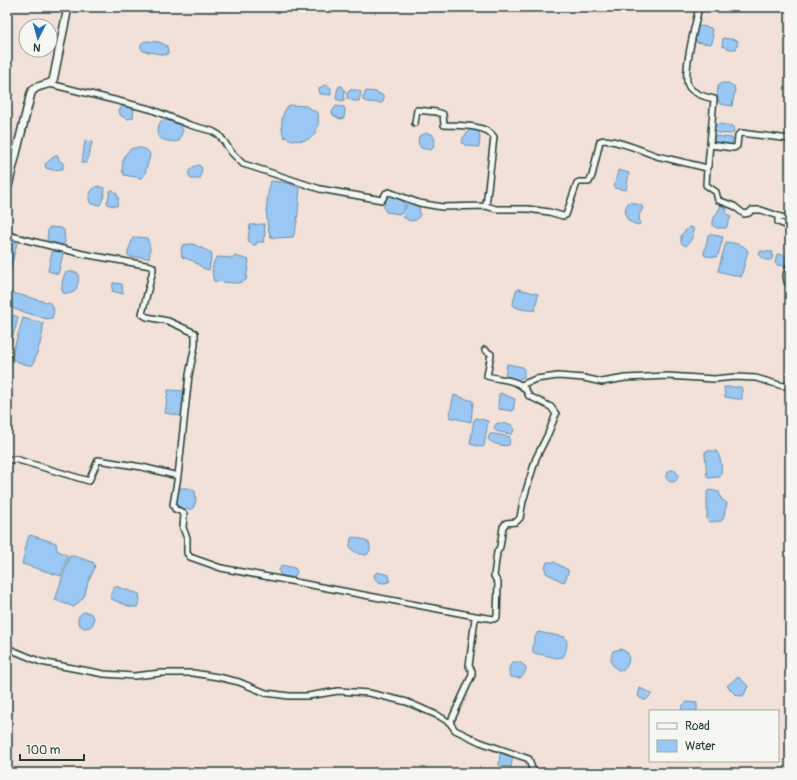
<svg xmlns="http://www.w3.org/2000/svg" width="797" height="780" font-family="Pangolin,sans-serif">
  <style>
    .water { fill: #9ac7f4; stroke: #6990a7 }
    .lines { fill: none; stroke-linecap: round; stroke-linejoin: round }
    .minor-casing { stroke: #1f3d34; stroke-width: 8 }
    .secondary-casing { stroke: #1f3d34; stroke-width: 10 }
    .minor { stroke: #f6f6f2; stroke-width: 5 }
    .secondary { stroke: #f6f6f2; stroke-width: 7 }
  </style>
  <rect width="100%" height="100%" fill="#f2e1d8"/>
  <filter id="ink" filterUnits="userSpaceOnUse"><feTurbulence type="fractalNoise" baseFrequency=".025" numOctaves="2"/><feDisplacementMap in="SourceGraphic" scale="8" xChannelSelector="R" yChannelSelector="G"/><feConvolveMatrix kernelMatrix="1 2 1 2 8 2 1 2 1" color-interpolation-filters="sRGB"/></filter>
  <g filter="url(#ink)">
    <path class="water" d="M702,26L711,28L713,37L712,43L710,44L696,42L694,38L697,27Z
      M723,38L737,40L738,41L736,49H730L722,46Z
      M147,41L159,42L167,46L168,53L166,55L143,51L141,48V44L143,42Z
      M722,83H728L734,86L735,90L732,106L720,104C717,98 717,93 718,86Z
      M325,85L329,86L331,88V95L320,94L319,88Z
      M339,86H342L345,91L344,100L342,101L336,99L337,91Z
      M350,90H358L361,92L359,101H354L347,98V93Z
      M366,91L376,92L384,96L383,102L381,103L367,102L363,100V96Z
      M123,105L134,108L133,118L128,119L121,116L119,111Z
      M289,105L306,106L318,113C321,139 306,146 284,137C280,127 281,113 289,105Z
      M336,106L344,107L345,110L344,118L340,119L333,115L332,112Z
      M166,120C174,122 179,123 183,130L179,141C175,142 172,142 168,141C155,139 155,132 161,121Z
      M719,124L733,126L734,132L731,134L717,133L714,130L715,125Z
      M470,129H477L479,131L480,138L479,147L467,146L462,143L463,138Z
      M427,133L432,134L435,140L433,148L431,150L421,148L418,142L419,136Z
      M715,136L732,138V143L731,145L714,142L713,139Z
      M85,141L92,142L87,163H82Z
      M141,148C146,149 150,151 150,156L144,176L141,178L124,175L123,173C121,166 123,153 131,149C134,147 138,148 141,148Z
      M55,156H58L59,160L63,163V169L52,170L46,168L45,164Z
      M199,165L202,168L200,179H191C185,172 192,166 199,165Z
      M618,170L629,173L626,190L614,188Z
      M271,181C282,182 291,183 300,188C298,204 299,222 293,237L276,238L271,237C264,220 266,198 271,181Z
      M97,186L104,188V196L100,205L91,204C86,198 91,189 97,186Z
      M112,190C118,192 120,200 117,206L109,205L107,203L110,191Z
      M389,195L402,198C406,204 404,209 401,214L386,212C382,206 384,201 389,195Z
      M407,201L419,206L420,215L416,220L410,221L403,217Z
      M631,202L642,206L643,208L639,215L640,223L639,225C636,224 631,223 629,221C624,217 625,207 628,203Z
      M721,205L727,209L726,213L731,217L726,228H717L713,226C712,217 718,213 721,205Z
      M262,224H264L265,235L263,239L264,242H257L256,245H252L248,240L250,225Z
      M49,227L61,228L64,230L65,243L62,245L47,242L48,230Z
      M689,227L693,228C694,234 691,242 686,246L681,243V235Z
      M710,234L723,237L718,255L716,257L705,256L704,254L708,235Z
      M138,237L147,238C150,245 151,251 149,258L131,257L128,255V251L133,238Z
      M7,238L17,243L7,284Z
      M726,242C733,243 744,244 748,251L741,277L718,271Z
      M188,244H193L212,253L209,270L203,268L193,261L182,257L181,248L183,245Z
      M55,251L61,252L63,254L58,274L48,271L52,252Z
      M761,251L773,252L772,259C768,262 763,259 759,256L760,252Z
      M777,254L789,256V261L786,266L777,265L775,263Z
      M235,256L249,260L246,280C238,286 223,281 214,281C211,274 212,262 217,257L233,258Z
      M69,272H77C80,277 78,288 74,292C71,294 67,293 63,293C60,287 63,279 65,273Z
      M113,283L122,284L123,294L112,291Z
      M519,289L538,294L535,310C529,311 519,309 513,306V303L516,291Z
      M9,292L50,303C55,307 54,313 52,318L47,319L7,307V293Z
      M7,313L18,317V319L7,355Z
      M23,318L43,323C44,336 37,352 33,365C26,366 17,362 11,358Z
      M507,364L523,367L524,369V377L517,380L505,377Z
      M724,387H741L742,390V399H737L725,397Z
      M168,390L185,391L182,416L165,413Z
      M500,393L515,399L513,411L499,409L498,407L499,395Z
      M454,395L473,401L471,422L449,417Z
      M476,418L488,421L484,446L482,447L470,444L474,420Z
      M499,423L510,424L513,426L514,430L512,434H509L496,431L494,428L496,424Z
      M490,434H495L510,437L509,445C504,447 492,444 488,439Z
      M707,451H716C721,456 723,471 720,477L708,478L707,477L705,455V452Z
      M666 476a6 6 0 1 1 12 0a6 6 0 1 1-12 0Z
      M179,488H188L195,491L196,500L193,509H178L175,507L178,490Z
      M709,490L719,492L721,499L727,503L723,519L721,521L709,522L707,519V492Z
      M30,535L56,543L57,550L68,556L61,576L22,564L28,538Z
      M354,537L365,540L370,544V550L367,555L359,554L351,549L350,546L351,538Z
      M70,556C76,555 86,561 93,562L95,565L93,572L88,582L84,597L74,607L55,600L62,578Z
      M547,562H554L568,570V573L565,581L563,582L546,573L545,568Z
      M282,565L295,568L297,572L294,578L280,575L279,570Z
      M377,572L389,575L390,581L386,583C380,583 375,582 374,575Z
      M115,586L139,594L140,601L137,607H131L111,599C110,595 112,588 115,586Z
      M78 620a8 8 0 1 1 16 0a8 8 0 1 1-16 0Z
      M538,632L565,637C569,643 566,652 563,657L557,658L534,653L533,652C532,646 534,637 538,632Z
      M621,649L628,653C630,660 628,667 622,671C611,668 609,661 613,651Z
      M513,662H520L526,667C526,671 524,676 520,678L511,677C507,673 509,665 513,662Z
      M737,677L741,679L748,686L744,695L741,696L736,695L727,686Z
      M640,688L652,694L646,700H643L638,696Z
      M687,702L697,703V711H681L682,706Z
      M502,751L513,755L511,767L500,766L499,765L500,753Z"/>
    <g class="lines">
      <g class="minor-casing">
        <path id="minor" d="M50,84L150,109L190,125L212,131L219,135L223,140L232,153L243,164L253,167L320,189L382,200L386,193L389,192L419,203L442,207L486,206L496,209H528L549,212L563,216L566,215L577,183L579,182H589L592,176L600,141C611,137 645,152 657,156C674,160 690,164 707,168L708,166L714,99C705,97 694,94 689,87C681,77 696,22 699,7
          M415,123L417,110L436,112L443,114L444,125C458,126 486,124 494,137L486,206
          M710,145L734,148L737,146L738,135L741,133L790,139
          M707,168L706,185L716,192L718,200L734,206L744,214L749,213L752,210H761L790,220
          M778,216V222L788,226L790,228
          M7,235L83,254L151,266L153,267V270L142,314L147,317L168,321L195,333V345L189,375L178,476L173,505L175,509L182,512L184,514L183,528L187,538V553L190,557L221,568L475,616
          M790,263L786,275L787,282L790,283
          M521,385L536,379L558,376L584,378L602,382L625,378L668,376L714,379L735,377L756,378L783,386L790,384
          M7,459L12,460L15,459L89,481L98,460L142,467L178,476
          M7,648L41,662L104,674L134,676L161,673H193L218,677L239,682L266,693L289,696H308L338,691L369,693L407,702L439,716L450,723L455,730L480,742L529,759L532,769L538,773
          M450,723L472,675V671L469,666L475,618V616L494,619L497,617L498,583L494,576L497,552L500,547L503,527L506,523L516,522L520,518L523,501L536,458L548,434L556,414L551,407L529,396C522,378 503,381 487,376L491,354L485,350"/>
      </g>
      <g class="secondary-casing">
        <path id="secondary" d="M7,190L31,93C35,84 46,87 53,81L68,7"/>
      </g>
      <use href="#minor" class="minor"/>
      <use href="#secondary" class="secondary"/>
    </g>
  </g>
  <rect width="797" height="780" fill="none" stroke="#f6f6f2" stroke-width="24"/>
  <rect x="12" y="12" width="773" height="756" fill="none" stroke="#1f3d34" stroke-width="1.5" filter="url(#ink)"/>
  <rect x="649" y="710" width="130" height="52" fill="#f6f6f2" stroke="#a0aca6"/>
  <rect x="657" y="723" width="20" height="6" fill="#f6f6f2" stroke="#a0aca6"/>
  <text x="685" y="730" font-size="12" fill="#1f3d34">Road</text>
  <rect x="657" y="740" width="20" height="12" fill="#9ac7f4" stroke="#a0aca6"/>
  <text x="685" y="750" font-size="12" fill="#1f3d34">Water</text>
  <g transform="translate(38 38) rotate(186)"><circle r="19" fill="#f6f6f2" stroke="#a0aca6"/>
  <path d="M0-3L7 15L0 10L-7 15Z" fill="#1f6fb2"/>
  <text y="-6" font-size="11" font-weight="bold" text-anchor="middle" fill="#1f3d34">N</text>
  </g>
  <path d="M20 754v6h64v-6" fill="none" stroke="#1f3d34" stroke-width="2"/>
  <text x="26" y="754" font-size="12" fill="#1f3d34" stroke="#f6f6f2" stroke-width="3" paint-order="stroke">100 m</text>
</svg>
